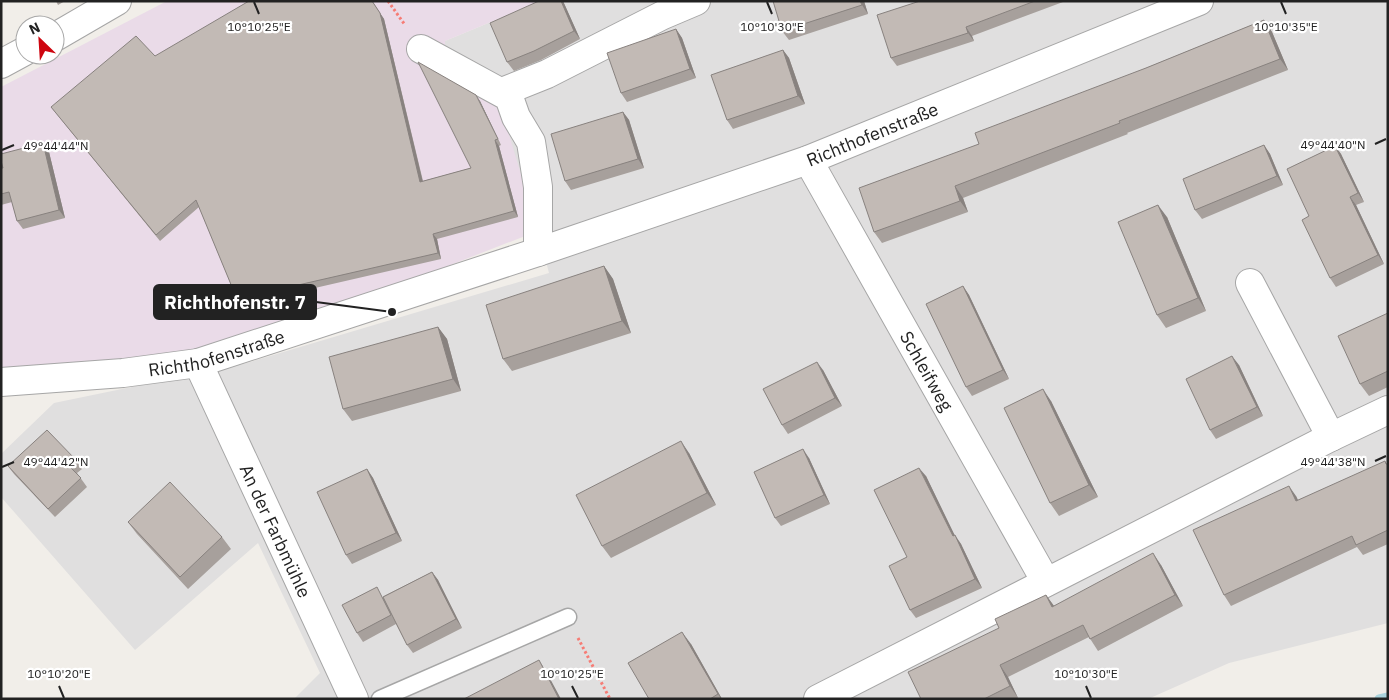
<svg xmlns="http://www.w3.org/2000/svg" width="1389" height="700" font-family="'IBM Plex Sans',sans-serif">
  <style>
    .residential { fill: #e0dfdf }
    .industrial { fill: #eadbe8 }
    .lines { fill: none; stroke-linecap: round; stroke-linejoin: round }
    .stream { stroke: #abd4dd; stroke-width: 9 }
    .lane-casing { stroke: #a6a6a6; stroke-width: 19 }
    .street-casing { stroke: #a6a6a6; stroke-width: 30 }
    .path { stroke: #f67c75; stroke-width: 3; stroke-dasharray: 2.5 2.5; stroke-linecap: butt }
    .lane { stroke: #fff; stroke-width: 16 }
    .street { stroke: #fff; stroke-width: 28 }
    .wall { fill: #a7a09c }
    .shaded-wall { fill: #88827f }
    .building { fill: #c2bab5; stroke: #88827f }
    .ticks { fill: none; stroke: #222; stroke-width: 2 }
    .labels { text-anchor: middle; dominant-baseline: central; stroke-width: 4.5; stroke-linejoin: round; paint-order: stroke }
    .street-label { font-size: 18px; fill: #222; stroke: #fff }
    .ticks-label { font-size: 12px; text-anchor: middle; fill: #222; stroke: #fff; stroke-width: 4.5; stroke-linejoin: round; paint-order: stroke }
    .leader { fill: none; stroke: #222; stroke-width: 2 }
    .callout-dot { fill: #222; stroke: #fff; stroke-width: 2 }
    .callout { fill: #222; stroke: #222; stroke-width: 2 }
    .callout-label { font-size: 19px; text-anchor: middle; font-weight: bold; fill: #fff }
  </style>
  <rect width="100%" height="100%" fill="#f1eee9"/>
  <path class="residential" d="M541,1H1388V623L1229,663L1148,699H294L320,673L258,543L135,650L1,497V454L54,403L243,364L549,273L538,231L445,64V41Z"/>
  <path class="industrial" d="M167,1H541L445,41V64L498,98L538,231L198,363L1,374V87Z"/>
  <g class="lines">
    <path class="stream" d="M1379,699L1388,697"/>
    <g class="lane-casing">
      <path id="lane" d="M380,699L568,617"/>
    </g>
    <g class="street-casing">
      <g id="street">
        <path d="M55,37L117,1"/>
        <path d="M421,49L509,97L516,117L531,142L538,187V252"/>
        <path d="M1,64L25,51"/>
        <path d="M502,92L547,74L663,15L696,1"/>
        <path id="s1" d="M808,160L1046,582"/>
        <path d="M1250,283L1331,437"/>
        <path id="s2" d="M198,363L354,699"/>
        <path id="s3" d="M1,382L123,373L198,363L538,252L808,160L1199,1"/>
        <path d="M818,699L1331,437L1388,410"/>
      </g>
    </g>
    <path class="path" d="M388,1L405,25
      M578,638L610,699"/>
    <use href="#lane" class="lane"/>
    <use href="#street" class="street"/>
  </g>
  <path class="wall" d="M56,1H65L58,5Z
    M372,1L384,19L423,181L471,168L480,101L501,145L499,146L518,217L437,239L441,259L241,305L237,299L199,207L160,241L51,107L155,56Z
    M539,1H563L580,39L541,60L514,71L507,62Z
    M864,1L868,14L789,40L782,31Z
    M920,1H1063V2L972,36L974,41L897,66L891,58Z
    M1264,20L1272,32L1288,70L1127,133L1128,134L963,198L968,212L882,243L874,232L979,144L1146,68Z
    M676,29L682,38L696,78L627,102L621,93Z
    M783,50L789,58L805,104L733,129L727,120Z
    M623,112L629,120L644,168L571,190L565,181Z
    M43,143L49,152L65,218L23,229L17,221L12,202L1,205V168Z
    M1264,145L1270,154L1283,185L1202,219L1195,210Z
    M1335,146L1341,154L1364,202L1356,205L1384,264L1336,287L1330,278L1309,216Z
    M1167,217L1206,311L1166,328L1157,315Z
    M604,266L613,279L631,333L512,371L503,359Z
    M963,286L969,295L1009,379L972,396L966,387Z
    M1388,313V387L1369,396L1360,384Z
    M438,327L447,339L461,391L352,421L343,409Z
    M1239,365L1263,416L1216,439L1210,430Z
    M823,370L842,406L788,434L782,425Z
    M1051,401L1098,497L1059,516L1050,503Z
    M689,453L716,505L611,558L602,546Z
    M809,458L830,504L781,526L775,518Z
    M76,460L82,469L77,473L87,487L55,517L14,474L8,466Z
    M1388,464V544L1363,555L1357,547L1231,606L1224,595L1296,496L1298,500Z
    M367,469L373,478L402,541L352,564L346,555Z
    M926,476L954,535L961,544L982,588L916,618L910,610L907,557Z
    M128,522L222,537L231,549L188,589L137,534Z
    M1161,565L1183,606L1098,651L1089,637L1008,677L1018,698L1016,699H921L999,628L1046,595L1054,606Z
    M432,572L438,580L462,628L413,653L407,645L396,624L363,642L357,633L384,596Z
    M691,644L722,699H649Z"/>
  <path class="shaded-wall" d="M372,1L384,19L424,187L420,182Z
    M561,1H563L580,39L574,31Z
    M860,1H864L868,14L862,5Z
    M1264,20L1272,32L1288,70L1280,59Z
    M966,27L972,36L974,41L968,33Z
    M676,29L682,38L696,78L690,69Z
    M783,50L789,58L805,104L798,96Z
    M476,95L480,101L501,145Z
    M623,112L629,120L644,168L638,159Z
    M495,140L499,146L518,217L514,211Z
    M43,143L49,152L65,218L59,210Z
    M1264,145L1270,154L1283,185L1277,176Z
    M1335,146L1341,154L1364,202L1358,193Z
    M955,186L963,198L968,212L960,201Z
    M1350,197L1356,205L1384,264L1378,255Z
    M1158,205L1167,217L1206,311L1198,298Z
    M433,234L437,239L441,259L438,253Z
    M604,266L613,279L631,333L622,321Z
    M963,286L969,295L1009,379L1003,370Z
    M438,327L447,339L461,391L453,379Z
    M1232,356L1239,365L1263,416L1257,407Z
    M817,362L823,370L842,406L835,398Z
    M1043,389L1051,401L1098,497L1089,485Z
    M681,441L689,453L716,505L707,493Z
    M803,449L809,458L830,504L824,495Z
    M919,468L926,476L959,544L953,536Z
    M367,469L373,478L402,541L396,533Z
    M1289,486L1296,496L1303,511L1296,501Z
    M955,535L961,544L982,588L975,579Z
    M1153,553L1161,565L1183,606L1175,595Z
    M432,572L438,580L462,628L456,619Z
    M1046,595L1054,606L1052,607Z
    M682,632L691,644L722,699H721L718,694Z
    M539,660L547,673L561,699H559Z
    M1000,665L1008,677L1018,698L1010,686Z"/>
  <path class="building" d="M249,1H372L380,13L420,182L471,168L418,62L476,95L498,139L495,140L514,211L433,234L438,253L237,299L196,200L156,235L51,107L136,36L155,56Z
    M539,1H561L574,31L534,51L507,62L490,23Z
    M773,1H860L862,5L782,31Z
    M920,1H1035L966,27L968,33L891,58L877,15Z
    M1264,20L1280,59L1119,121L1120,123L955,186L960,201L874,232L859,188L979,144L975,133L1146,68Z
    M676,29L690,69L621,93L607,53Z
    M783,50L798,96L727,120L711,75Z
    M623,112L638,159L565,181L551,134Z
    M43,143L59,210L17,221L9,192L1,194V168H3L1,161V154Z
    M1264,145L1277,176L1195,210L1183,179Z
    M1335,146L1358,193L1350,197L1378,255L1330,278L1302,220L1309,216L1287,169Z
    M1158,205L1198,298L1157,315L1118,222Z
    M604,266L622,321L503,359L486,305Z
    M963,286L1003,370L966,387L926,304Z
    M1388,313V371L1360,384L1338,336Z
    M438,327L453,379L343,409L329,357Z
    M1232,356L1257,407L1210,430L1186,379Z
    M817,362L835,398L782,425L763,389Z
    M1043,389L1089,485L1050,503L1004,408Z
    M47,430L76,460L69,466L81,478L48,509L8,466Z
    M681,441L707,493L602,546L576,495Z
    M803,449L824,495L775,518L754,472Z
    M1385,461L1386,464H1388V530L1356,545L1352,536L1224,595L1193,530L1289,486L1296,501Z
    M919,468L953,536L955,535L975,579L910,610L889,566L907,557L874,490Z
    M367,469L396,533L346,555L317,492Z
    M170,482L222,537L180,577L128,522Z
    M1153,553L1175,595L1090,639L1083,625L1000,665L1010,686L984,699H921L908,672L999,628L995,619L1046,595L1052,607Z
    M432,572L456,619L407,645L383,597Z
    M377,587L391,615L357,633L342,605Z
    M682,632L718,694L710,699H649L628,663Z
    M539,660L559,699H464Z"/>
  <path class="ticks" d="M254,2L259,14M767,2L772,14M1281,2L1286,14M1375,144L1386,139M2,150L14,145M1375,461L1386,456M2,467L14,462M59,686L64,698M572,686L578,698M1086,686L1091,698"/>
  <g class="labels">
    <g class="street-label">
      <text stroke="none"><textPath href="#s3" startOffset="910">Richthofenstraße</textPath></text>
      <text stroke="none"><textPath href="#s3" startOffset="218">Richthofenstraße</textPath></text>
      <text stroke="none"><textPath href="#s1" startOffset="242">Schleifweg</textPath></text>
      <text stroke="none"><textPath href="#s2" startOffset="185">An der Farbmühle</textPath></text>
    </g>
  </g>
  <g class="ticks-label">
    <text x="772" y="31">10°10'30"E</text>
    <text x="1286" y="31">10°10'35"E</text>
    <text x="259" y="31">10°10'25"E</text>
    <text x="1333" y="149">49°44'40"N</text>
    <text x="56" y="150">49°44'44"N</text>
    <text x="1333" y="466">49°44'38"N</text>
    <text x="56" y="466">49°44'42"N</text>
    <text x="59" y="678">10°10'20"E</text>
    <text x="572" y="678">10°10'25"E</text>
    <text x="1086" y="678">10°10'30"E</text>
  </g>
  <path class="leader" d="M392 312L316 302"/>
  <circle class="callout-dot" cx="392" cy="312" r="5"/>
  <rect class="callout" x="154" y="285" width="162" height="34" rx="5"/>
  <g class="callout-label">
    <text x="235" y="309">Richthofenstr. 7</text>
  </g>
  <rect width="1389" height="700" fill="none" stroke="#222222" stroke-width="5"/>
  <g transform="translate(40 40) rotate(335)"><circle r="24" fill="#ffffff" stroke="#a7a7a7"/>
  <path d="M0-4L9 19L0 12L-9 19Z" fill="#ce050f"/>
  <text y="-8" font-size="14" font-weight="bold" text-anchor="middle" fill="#222222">N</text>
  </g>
</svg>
